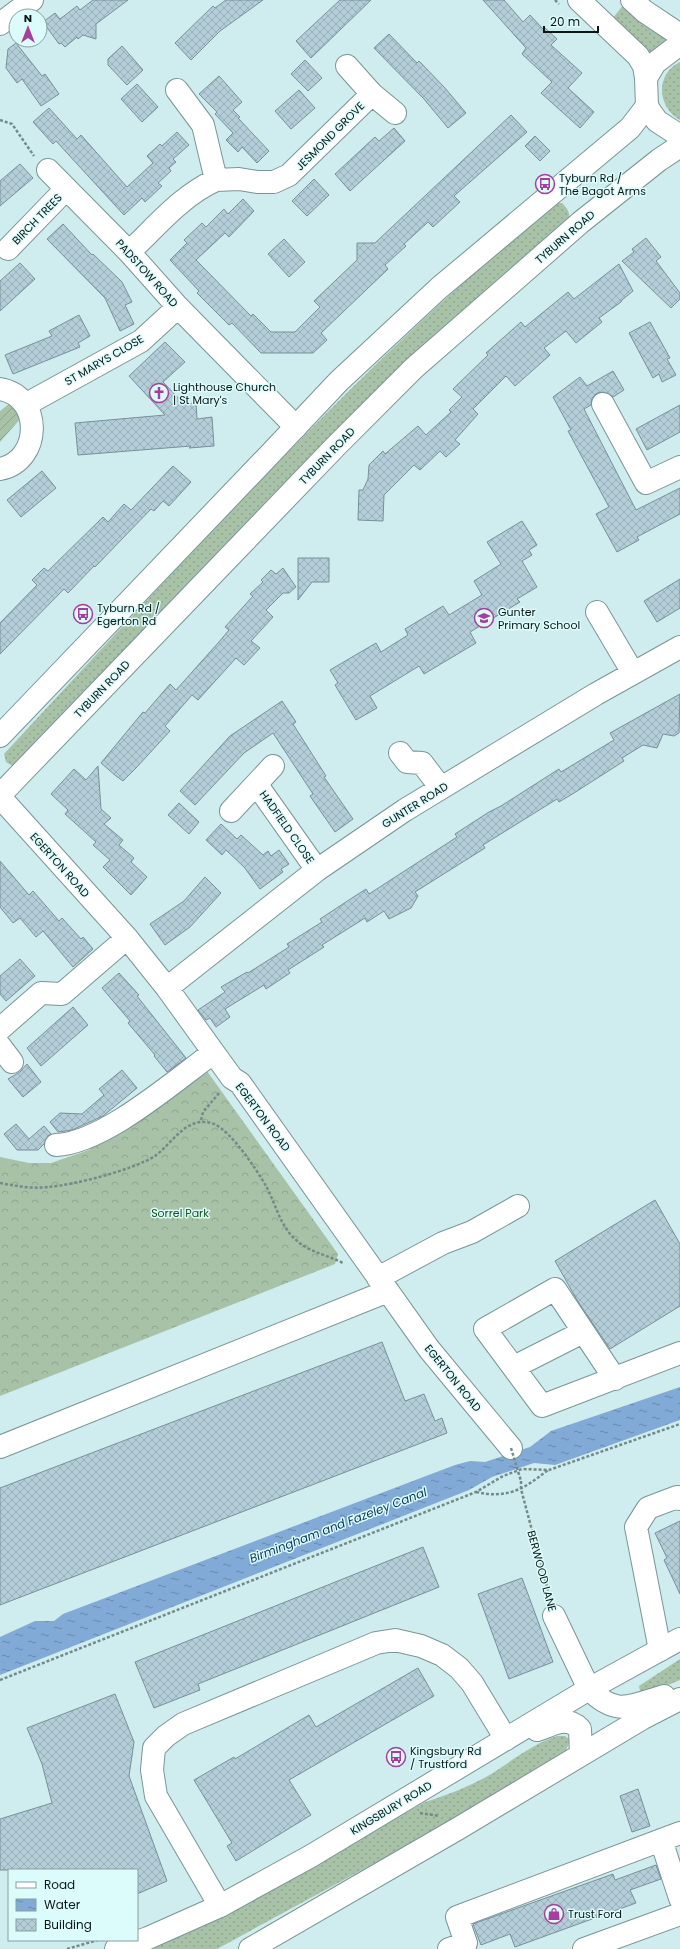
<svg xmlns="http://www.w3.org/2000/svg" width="680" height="1949" font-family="Poppins,sans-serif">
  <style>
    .grass { fill: url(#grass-dots) }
    .forest { fill: url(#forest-crowns) }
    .garden { fill: url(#garden-furrows) }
    .water { fill: url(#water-ripples) }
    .building { fill: url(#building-cross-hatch); stroke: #77909a }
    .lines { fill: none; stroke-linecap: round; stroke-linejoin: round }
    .minor-casing { stroke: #799596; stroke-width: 24 }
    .major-casing { stroke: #799596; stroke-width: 24 }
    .highway-casing { stroke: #799596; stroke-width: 24 }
    .path { stroke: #748a8a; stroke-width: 2.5; stroke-dasharray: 3 2; stroke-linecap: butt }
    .minor { stroke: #fff; stroke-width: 22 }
    .major { stroke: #fff; stroke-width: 22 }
    .highway { stroke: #fff; stroke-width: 22 }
    .path-bridge { stroke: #748a8a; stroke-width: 2.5; stroke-dasharray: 3 2; stroke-linecap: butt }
    .labels { text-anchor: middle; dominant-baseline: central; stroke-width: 3; stroke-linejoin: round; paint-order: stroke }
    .street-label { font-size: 11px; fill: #0b1616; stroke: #dcfbfb }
    .poi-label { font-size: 11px; fill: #0b1616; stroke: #dcfbfb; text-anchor: start }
    .park-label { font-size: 11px; fill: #16541b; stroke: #dcfbfb }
    .water-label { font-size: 12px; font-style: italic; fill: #08365f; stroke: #dcfbfb }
  </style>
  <defs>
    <pattern id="grass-dots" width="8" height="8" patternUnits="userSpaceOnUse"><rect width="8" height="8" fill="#a7c2a6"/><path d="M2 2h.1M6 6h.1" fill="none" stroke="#8ea68e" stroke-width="1.8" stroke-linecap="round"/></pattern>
    <pattern id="forest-crowns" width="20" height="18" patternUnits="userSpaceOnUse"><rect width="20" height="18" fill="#a7c2a6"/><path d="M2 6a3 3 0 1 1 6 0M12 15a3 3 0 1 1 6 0" fill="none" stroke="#8ea68e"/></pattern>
    <pattern id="garden-furrows" width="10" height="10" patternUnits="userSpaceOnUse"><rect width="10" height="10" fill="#a7c2a6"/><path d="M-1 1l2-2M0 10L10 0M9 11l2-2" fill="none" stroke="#8ea68e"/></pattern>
    <pattern id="water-ripples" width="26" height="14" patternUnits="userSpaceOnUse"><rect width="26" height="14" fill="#81aad6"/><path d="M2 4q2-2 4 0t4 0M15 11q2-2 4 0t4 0" fill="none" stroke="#6889ad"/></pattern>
    <pattern id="building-cross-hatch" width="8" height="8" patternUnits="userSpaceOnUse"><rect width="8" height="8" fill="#b3ced8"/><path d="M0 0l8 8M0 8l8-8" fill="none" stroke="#99b0b9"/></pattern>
  </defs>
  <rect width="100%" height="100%" fill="#cfedee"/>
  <path class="grass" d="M624,4L651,29L667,38L651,58L638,40L613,18Z
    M680,62V120C657,107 655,74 680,62Z
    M556,203H562C567,208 570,212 569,219L14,767L6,762L4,754C91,660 178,566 267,474C359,379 453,287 556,203Z
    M680,1659V1680L654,1691H640L639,1686Z
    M557,1736H565L570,1740L565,1753L463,1815L217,1949H152L232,1912L425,1802C448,1795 473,1785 493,1773C514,1759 533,1744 557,1736Z"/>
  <path class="forest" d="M204,1067L338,1254L335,1264L0,1396V1157L29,1163H51L89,1150Z"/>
  <path class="garden" d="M9,404L16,407L21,418L0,442V411Z"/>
  <path class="water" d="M680,1387V1420L555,1465L534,1463L492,1477L469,1490L0,1675V1637L35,1621H54L63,1614L455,1465L470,1461L485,1462L530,1447L551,1431Z"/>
  <path class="building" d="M93,0H128L96,24V39L83,35L78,39L77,37L65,47L61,43L59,44L43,22L55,13L60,19L77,6L80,10Z
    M226,0H263L220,31L191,60L175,43L213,6L215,8Z
    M340,0H371L311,58L296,41Z
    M483,0H504L523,22L530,15L544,30L545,28L557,39L551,45L582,73L568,88L594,112L580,128L541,93L552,82L522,54L526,48Z
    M389,34L417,63L419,61L445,88L466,113L448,128L424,99L374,48Z
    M16,43L42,76L45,74L59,94L41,106L22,79L17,83L6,68L8,49Z
    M122,46L143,70L127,85L108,65V59Z
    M305,60L322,78L308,91L291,74Z
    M219,76L242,102L233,110L240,117L238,118L269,151L257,163L242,147L238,152L226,140L233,133L215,114L217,112L199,94Z
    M137,84L158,107L142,122L121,99Z
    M299,90L315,108L291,129L275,111Z
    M49,108L77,139L81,135L127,187L153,163L147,156L160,144L162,146L177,132L189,145L173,159L176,162L169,168L171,171L158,183L162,186L145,202L142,198L124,215L56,141L53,144L33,122Z
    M511,115L527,132L454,196L460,202L433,227L428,222L404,244L406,246L385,265L388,269L321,333L327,340L313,353H261L232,323L229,325L197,293L199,291L170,260L187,243L184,240L202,223L206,227L224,209L228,214L243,199L254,211L229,237L225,233L196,260L251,316L253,314L271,332H295L320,307L314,301L357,260V243H375Z
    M394,128L405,141L350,191L335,174L375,137L379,141Z
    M535,136L550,151L540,161L525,146Z
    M20,164L33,178L0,206V181Z
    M314,179L329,195L307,216L292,201Z
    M63,224L92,255L93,254L122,282L132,302L125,305L134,324L120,331L105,298L47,239Z
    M646,238L661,257L656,261L680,293V299L671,308L622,261L634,252L632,249Z
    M284,239L305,262L289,277L268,254Z
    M20,263L35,279L0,311V281Z
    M619,264L633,291L622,300L621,302L599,318L602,322L576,343L566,331L544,348L550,355L515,386L506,376L473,409L478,414L455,440L460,444L446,457L440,451L420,470L414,465L384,495L383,521L358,520L359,490H363L368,479L369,465L383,451L385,454L418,426L426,435L451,412L449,410L462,397L453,389L488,355L486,353L521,322L525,327L568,292L574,299Z
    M79,315L90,336L78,343L80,347L13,374L5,355L52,336L49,331Z
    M650,322L670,358L667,359L676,375L662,382L659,374L653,378L629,333Z
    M165,342L185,362L163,382L184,404L196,403L197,419L212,417L214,446L189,448L191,446L78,455L75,423L165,415L129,376Z
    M613,371L624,390L613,397L604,392L597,393L592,398L591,405L584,409L636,510L680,488V514L637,537L639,540L617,552L596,514L609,507L568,431L571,430L553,397L580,377L587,386Z
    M680,405V432L647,450L636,429Z
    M173,466L191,482L169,506L163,501L154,511L151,509L95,567L94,566L68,593L64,589L0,654V623L37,585L32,580L44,568L48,571L103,517L108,522L124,504L131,510Z
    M42,471L56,488L21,517L7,500Z
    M522,521L537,545L529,550L532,555L522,561L537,587L517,599L520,602L470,632L476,643L424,674L419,666L370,696L377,708L356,720L335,685L338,683L330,670L376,643L381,652L408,635L405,629L443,606L449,615L482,595L474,581L501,564L487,542Z
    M298,558H329V582H312L298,600Z
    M283,568L296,587L289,593H283L266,610L273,617L251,641L260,648L244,665L236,658L198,700L192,695L165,726L170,731L136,768L123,781L116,776L101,763L143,712L145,713L170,684L176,690L218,643L229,630L225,627L253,596L250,594L263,582L261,580L271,570L276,574Z
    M680,579V608L657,622L644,601Z
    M680,694L679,733L674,736L663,734L657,748L643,745L622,758L624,761L574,793L559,802L557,799L483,845L485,848L415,892L418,896L411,908L389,919L384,911L367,922L365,918L322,945L324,947L288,970L290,973L266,989L264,985L225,1009L230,1017L216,1027L210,1018L206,1020L198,1010L225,992L221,987L247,972L248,973L289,947L287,944L322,922L320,919L352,898L366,889L369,894L457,837L455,834L489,812L501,806L559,769L561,772L614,740L610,733Z
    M282,701L296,722L293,724L326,776L324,777L353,819L335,832L310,796L313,794L273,733L244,753L195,805L180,791L230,736Z
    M98,766L101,809L111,818L104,824L123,840L119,845L134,858L131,862L147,877L131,895L103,867L110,860L93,845L96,842L65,814L68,810L51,794L74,769L86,780Z
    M179,803L199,822L189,834L168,815Z
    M221,824L237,839L241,835L263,855L268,851L271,856L279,850L289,864L281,869L283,872L260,889L244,867L226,850L222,855L206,840Z
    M0,861L29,895L33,891L59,921L62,918L81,939L83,937L93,949L73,967L43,931L36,937L20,918L13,923L0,907Z
    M205,877L221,893L190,927L165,945L150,924L184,901Z
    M20,959L35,976L6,1001L0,994V976Z
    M119,973L139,995L137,996L186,1058L167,1072L154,1056L155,1055L128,1023L130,1021L102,988Z
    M73,1007L88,1025L41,1066L27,1048Z
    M27,1064L41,1082L23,1097L8,1079L20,1072Z
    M122,1070L137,1088L103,1116L72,1130L58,1132L50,1122L60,1113L82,1114L104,1095L99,1089Z
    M16,1124L29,1139L44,1126L51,1134L48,1136L44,1144L38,1150H17L4,1134Z
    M655,1200L680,1244V1306L610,1349L577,1300L555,1261Z
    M382,1342L405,1401L424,1394L435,1421L442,1418L447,1433L0,1605V1488Z
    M680,1521V1594L664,1560L667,1558L655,1533Z
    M423,1547L439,1587L198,1684L200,1690L154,1708L135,1662Z
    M522,1578L553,1662L509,1679L478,1594Z
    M418,1668L434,1696L289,1780L311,1815L236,1861L227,1846L232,1843L194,1780L234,1757L235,1759L309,1715L316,1727Z
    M115,1694L134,1742L129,1776L167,1881L137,1894V1870H0V1819L52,1803L42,1764L27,1728Z
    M638,1789L650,1826L632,1832L620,1796Z
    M656,1865L661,1879L630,1890L636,1903L515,1947L510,1934L481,1945L473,1924L613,1874L615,1880Z"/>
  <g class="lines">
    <g class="minor-casing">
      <path id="minor" d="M0,24L32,0
        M347,66L372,94L395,113
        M48,170L129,252L178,307L296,427
        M216,180L239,179L257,182H274L289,175L372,94
        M8,249L66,189
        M129,252C156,227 182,195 216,180L203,125L177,90
        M0,389C43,396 42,461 0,469
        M603,404L646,483L680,467
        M25,405L141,341L178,307
        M597,612L633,673
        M400,753L407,762L422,763L441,788
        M257,785L317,870
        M0,797L127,938L167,988L232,1078L240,1083L429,1349L511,1448
        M231,811L273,766
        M167,988L317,870L405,810L596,694L680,647
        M0,1029L41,993L62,994L127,938
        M0,1046L12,1062
        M56,1145C104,1143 174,1081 213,1053
        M378,1278L443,1243L472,1232L518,1206
        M514,1367L583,1332
        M615,1379L555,1289L485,1329L542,1406L680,1353
        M0,1447L388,1291
        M554,1616L589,1689
        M660,1650L636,1527L648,1508L677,1497L680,1499
        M661,1840L680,1898
        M220,1906L156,1796L152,1770L154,1748L166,1736L183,1724L376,1643L395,1640L421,1646L442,1655L459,1668L472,1683L506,1739
        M449,1949L466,1943L457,1917L680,1833
        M584,1949L680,1914"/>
    </g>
    <g class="major-casing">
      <path id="major" d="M0,736L272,452L339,381L439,288L630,128L647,106
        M0,795L336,446L414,368L581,222L659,160L680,146"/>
    </g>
    <g class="highway-casing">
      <path id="highway" d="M579,0L638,56L644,66L646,78
        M632,0L644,11L680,35
        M680,44L655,63L646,78L647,106L652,114L657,121L680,136
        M589,1689C617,1717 630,1706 664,1696
        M537,1730C553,1725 567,1715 580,1729L581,1754
        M116,1949L148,1938L220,1906L311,1856L589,1689L680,1639
        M250,1949L459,1828L643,1718L680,1699"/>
    </g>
    <path class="path" d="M555,0L559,4
      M0,120L12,124L34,156
      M201,1120L203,1112L220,1092
      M0,1183C16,1186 32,1189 48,1187C74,1185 133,1170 155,1156C174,1142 187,1114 214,1124C231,1131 257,1170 266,1186C275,1202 279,1223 293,1237C307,1252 325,1254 343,1263
      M521,1481V1489L550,1598
      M476,1492C508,1499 524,1489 548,1470
      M0,1680L476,1492L503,1476L522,1469L549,1470L680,1424
      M420,1813L439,1816
      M67,1949L98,1940"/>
    <use href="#minor" class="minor"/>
    <use href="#major" class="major"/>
    <use href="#highway" class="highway"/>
    <path class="path-bridge" d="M511,1448L521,1481"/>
  </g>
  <defs>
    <g id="bus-ring" transform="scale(1)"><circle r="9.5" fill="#dcfbfb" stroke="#a73e9f" stroke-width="1.5"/><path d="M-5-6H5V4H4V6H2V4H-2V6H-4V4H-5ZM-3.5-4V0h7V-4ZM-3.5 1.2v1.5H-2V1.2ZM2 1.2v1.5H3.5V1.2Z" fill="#a73e9f"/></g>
    <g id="church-ring" transform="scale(1)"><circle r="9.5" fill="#dcfbfb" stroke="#a73e9f" stroke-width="1.5"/><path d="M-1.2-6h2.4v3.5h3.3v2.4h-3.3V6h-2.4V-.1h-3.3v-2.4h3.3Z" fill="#a73e9f"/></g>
    <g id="school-ring" transform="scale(1)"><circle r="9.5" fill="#dcfbfb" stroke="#a73e9f" stroke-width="1.5"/><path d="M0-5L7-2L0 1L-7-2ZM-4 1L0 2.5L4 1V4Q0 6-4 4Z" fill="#a73e9f"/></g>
    <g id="shop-ring" transform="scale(1)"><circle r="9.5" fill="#dcfbfb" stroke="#a73e9f" stroke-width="1.5"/><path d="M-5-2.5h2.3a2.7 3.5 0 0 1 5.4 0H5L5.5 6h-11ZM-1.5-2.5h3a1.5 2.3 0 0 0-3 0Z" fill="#a73e9f"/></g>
  </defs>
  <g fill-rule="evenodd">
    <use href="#bus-ring" x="545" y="184"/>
    <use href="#church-ring" x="159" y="393"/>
    <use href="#bus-ring" x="83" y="614"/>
    <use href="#school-ring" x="484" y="618"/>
    <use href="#bus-ring" x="396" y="1757"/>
    <use href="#shop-ring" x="554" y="1914"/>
  </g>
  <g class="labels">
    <g class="street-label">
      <text transform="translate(330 136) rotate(-45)">JESMOND GROVE</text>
      <text transform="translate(37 219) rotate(-46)">BIRCH TREES</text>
      <text transform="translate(565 237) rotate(-41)">TYBURN ROAD</text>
      <text transform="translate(147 273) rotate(48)">PADSTOW ROAD</text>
      <text transform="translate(104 360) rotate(-30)">ST MARYS CLOSE</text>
      <text transform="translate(327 456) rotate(-46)">TYBURN ROAD</text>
      <text transform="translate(102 689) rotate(-46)">TYBURN ROAD</text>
      <text transform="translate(415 805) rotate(-32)">GUNTER ROAD</text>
      <text transform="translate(287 827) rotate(55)">HADFIELD CLOSE</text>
      <text transform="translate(60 865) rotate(48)">EGERTON ROAD</text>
      <text transform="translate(263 1117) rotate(53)">EGERTON ROAD</text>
      <text transform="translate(453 1378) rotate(51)">EGERTON ROAD</text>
      <text transform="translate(542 1571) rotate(75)">BERWOOD LANE</text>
      <text transform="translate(391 1808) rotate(-31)">KINGSBURY ROAD</text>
    </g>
    <g class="poi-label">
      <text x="559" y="178">Tyburn Rd /<tspan x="559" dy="13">The Bagot Arms</tspan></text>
      <text x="173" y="387">Lighthouse Church<tspan x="173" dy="13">| St Mary's</tspan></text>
      <text x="97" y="608">Tyburn Rd /<tspan x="97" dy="13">Egerton Rd</tspan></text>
      <text x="498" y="612">Gunter<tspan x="498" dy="13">Primary School</tspan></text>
      <text x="410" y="1751">Kingsbury Rd<tspan x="410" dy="13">/ Trustford</tspan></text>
      <text x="568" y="1914">Trust Ford</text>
    </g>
    <g class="park-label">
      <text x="180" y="1213">Sorrel Park</text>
    </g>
    <g class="water-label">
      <text transform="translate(338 1525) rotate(-21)">Birmingham and Fazeley Canal</text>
    </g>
  </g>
  <rect x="8" y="1869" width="130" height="72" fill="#dcfbfb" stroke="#889f9f"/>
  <rect x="16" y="1882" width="20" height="6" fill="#ffffff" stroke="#889f9f"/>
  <text x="44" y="1889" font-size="12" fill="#0b1616">Road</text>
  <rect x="16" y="1899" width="20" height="12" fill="url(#water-ripples)" stroke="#889f9f"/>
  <text x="44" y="1909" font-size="12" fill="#0b1616">Water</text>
  <rect x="16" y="1919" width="20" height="12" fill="url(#building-cross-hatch)" stroke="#889f9f"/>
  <text x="44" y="1929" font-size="12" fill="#0b1616">Building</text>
  <g transform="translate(28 28)"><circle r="19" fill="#dcfbfb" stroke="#889f9f"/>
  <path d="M0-3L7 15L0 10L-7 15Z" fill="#a73e9f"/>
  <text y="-6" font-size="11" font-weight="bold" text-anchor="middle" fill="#0b1616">N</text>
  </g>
  <path d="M544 26v6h54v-6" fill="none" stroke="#0b1616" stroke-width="2"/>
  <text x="550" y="26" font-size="12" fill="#0b1616" stroke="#dcfbfb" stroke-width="3" paint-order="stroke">20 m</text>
</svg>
